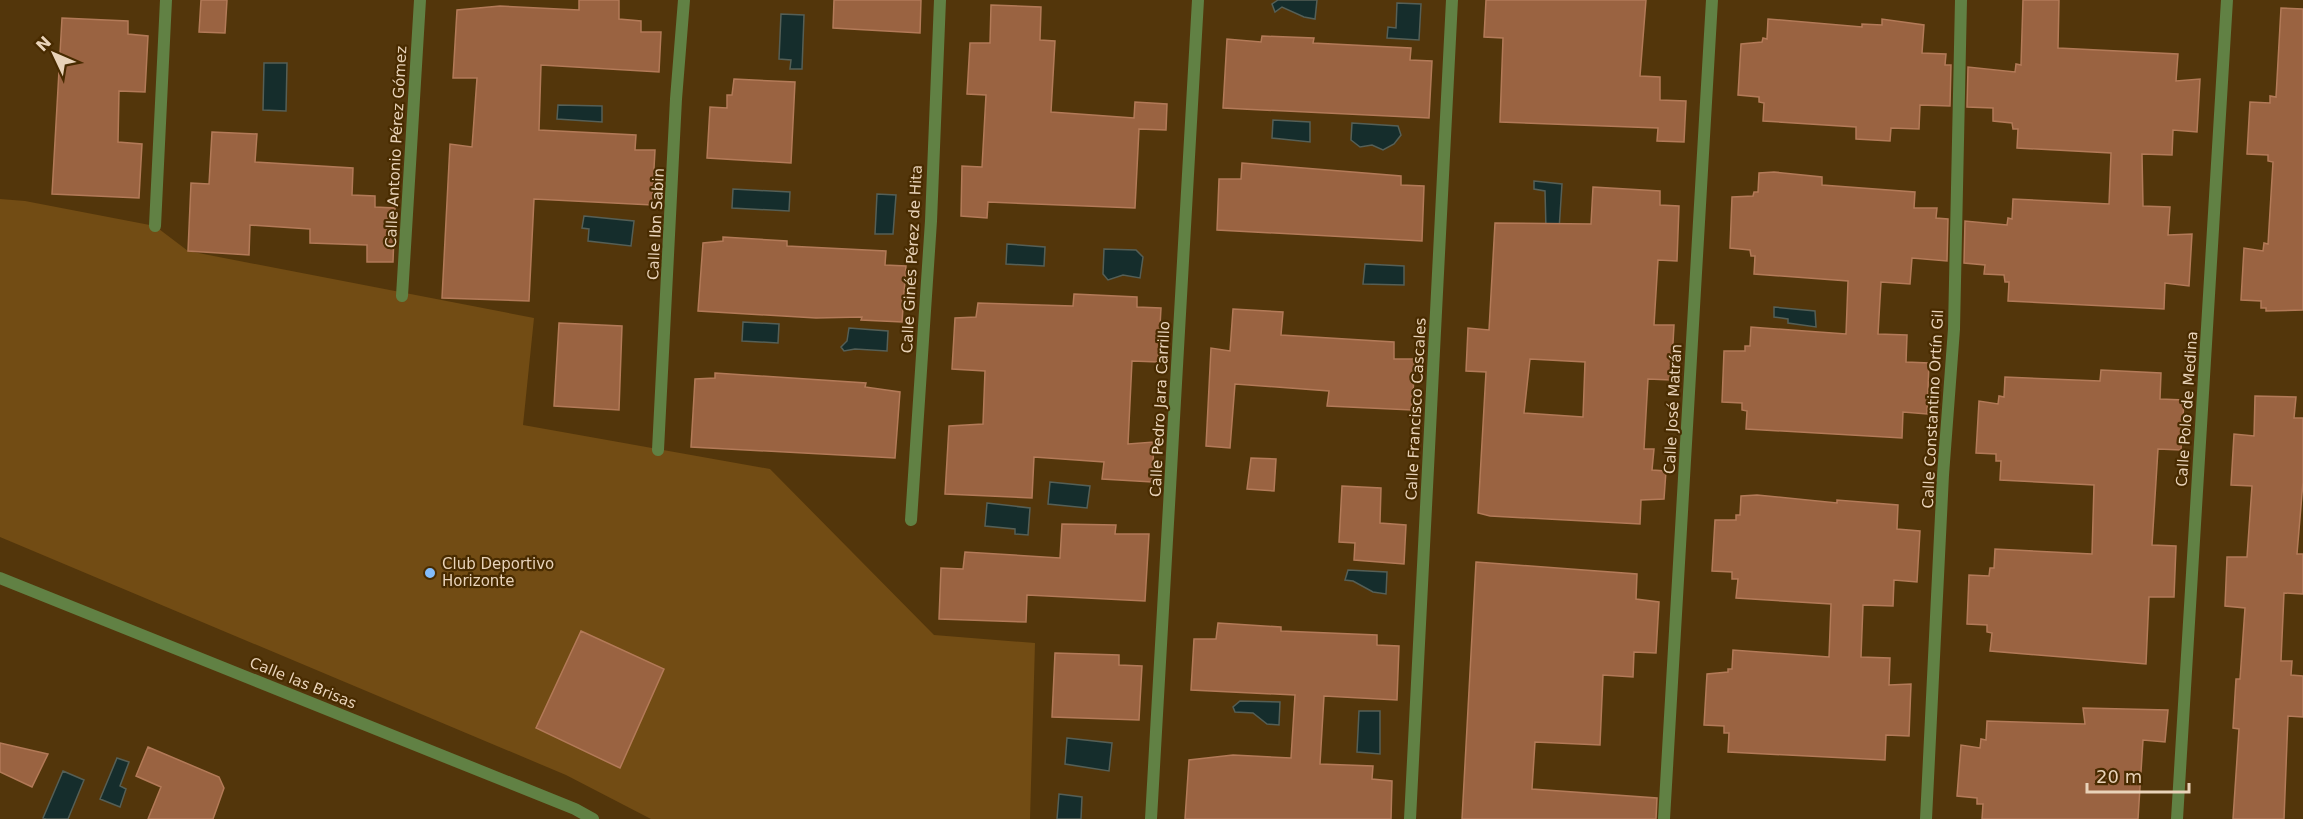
<svg xmlns="http://www.w3.org/2000/svg" width="2303" height="819" font-family="'DejaVu Sans',sans-serif">
  <style>
    .green { fill: #724c14 }
    .water { fill: #152d2c; stroke: #555f56; stroke-width: 1.5 }
    .building { fill: #9a6341; stroke: #b37a58; stroke-width: 1.5; fill-rule: evenodd }
    .lines { fill: none; stroke-linecap: round; stroke-linejoin: round }
    .minor { stroke: #618144; stroke-width: 12 }
    .poi-dot { fill: #83bcfb; stroke: #482b00; stroke-width: 2 }
    .labels { text-anchor: middle; dominant-baseline: central; stroke-width: 4.5; stroke-linejoin: round; paint-order: stroke }
    .street-label { font-size: 15px; fill: #e9d3b9; stroke: #482b00 }
    .poi-label { font-size: 15px; fill: #e9d3b9; stroke: #482b00; text-anchor: start }
  </style>
  <rect width="100%" height="100%" fill="#53360b"/>
  <path class="green" d="M0,199L25,201L155,226L188,251L534,318L523,425L770,469L934,635L1035,643L1030,819H651L566,775L0,537Z"/>
  <path class="water" d="M1278,0H1317L1315,19L1304,17L1282,7L1275,12L1272,4Z
    M1397,3L1421,4L1419,40L1387,38L1388,27L1396,28Z
    M781,14L804,15L802,69H790L791,60L779,59Z
    M264,63H287L286,111L263,110Z
    M558,105L602,106V122L557,119Z
    M1273,120L1310,122V142L1272,138Z
    M1352,123L1398,126L1401,135L1394,144L1383,150L1372,145L1360,147L1351,140Z
    M1534,181L1562,184L1559,230H1546L1545,191L1534,189Z
    M733,189L790,192L789,211L732,208Z
    M877,194L896,195L893,234H875Z
    M584,216L634,221L631,246L588,241L589,229L582,228Z
    M1007,244L1045,247L1044,266L1006,264Z
    M1104,249L1136,250L1143,257L1140,278L1123,275L1108,280L1103,274Z
    M1365,264L1404,266V285L1363,284Z
    M1774,307L1815,311L1816,327L1788,323V319L1774,317Z
    M743,322L779,324L778,343L742,341Z
    M849,328L888,331L887,351L855,349L844,351L841,347L847,341Z
    M1050,482L1090,486L1087,508L1048,504Z
    M987,503L1030,508L1028,535L1015,534V529L985,526Z
    M1348,570L1387,572L1386,594L1373,592L1353,581L1345,580Z
    M1240,701L1280,702L1279,725L1267,724L1253,713L1235,712L1233,707Z
    M1359,711H1380V754L1357,752Z
    M1067,738L1112,743L1109,771L1065,764Z
    M117,758L129,762L120,786L126,789L120,807L100,799Z
    M63,771L84,780L68,819H46L43,818Z
    M1059,794L1082,797L1081,819H1057Z"/>
  <path class="building" d="M201,0H227L225,33L199,32Z
    M579,0H619V19L641,21V32H661L659,72L541,65L539,130L636,135L635,150H655L652,205L534,199L529,301L442,298L450,144L472,147L477,78H453L457,10L500,6L579,10Z
    M834,0H921L920,33L833,28Z
    M1486,0H1646L1640,76L1660,77V100L1686,101L1684,142L1657,141L1658,128L1500,122L1503,38L1484,37Z
    M2023,0H2059L2058,48L2178,54L2176,81L2200,79L2197,132L2173,130L2172,155L2142,154L2143,206L2170,207L2168,235L2192,234L2189,286L2165,283L2164,309L2008,301L2009,282H2005L2004,275L1984,274L1985,265L1964,263L1965,221L2007,225L2008,218L2012,219L2013,199L2109,204L2111,153L2017,148L2018,129H2013L2012,123L1993,121V108L1967,107L1968,67L2015,72L2016,64L2021,65Z
    M991,5L1041,7L1040,40L1055,41L1051,112L1134,118L1135,102L1167,104L1166,130L1139,129L1135,208L988,202L987,218L961,216L962,166L982,167L986,95L967,94L970,43H990Z
    M2281,8L2303,9V310L2266,311V308H2261V301L2241,300L2244,248L2263,251L2264,243L2268,244L2273,162L2268,161V155L2247,154L2250,102L2270,103V96L2276,97Z
    M62,18L128,21V34L148,36L145,92L119,91L118,142L142,144L139,198L52,194Z
    M1768,19L1862,27V24L1882,25V19L1924,25L1922,53L1946,54L1945,65H1951L1950,106L1920,105L1919,129L1891,128L1890,141L1856,139V127L1763,121L1764,103L1759,102V97L1738,95L1741,44L1762,42L1763,38L1767,39Z
    M1262,36L1314,38L1313,43L1411,48L1410,60L1432,61L1429,118L1223,108L1227,39L1261,42Z
    M734,79L795,82L791,163L707,158L710,107L727,108V95H732Z
    M212,132L257,134L255,162L353,168L352,195L375,196V207L395,208L393,262H367V245L310,243V229L250,225L249,255L188,251L191,183L209,184Z
    M1242,163L1401,176V185L1424,186L1422,241L1217,230L1219,179H1241Z
    M1774,172L1822,177V185L1915,192L1914,208H1937L1936,218L1948,219L1947,261L1912,258L1910,284L1881,282L1878,334L1907,335L1906,362L1929,363L1927,414L1903,412L1902,438L1746,429L1747,411L1742,410V403L1722,402L1724,351H1745V346H1750L1751,327L1846,334L1848,281L1754,274L1755,256H1751L1750,250L1730,248L1732,197L1753,196L1754,192H1758L1759,173Z
    M1593,187L1660,191V205L1679,206L1677,261L1658,260L1654,325H1674L1671,380L1648,379L1644,449H1654L1652,470L1666,471L1664,499L1641,500L1640,524L1490,516L1478,513L1486,372L1466,371L1468,328L1489,330L1495,223L1591,224ZM1530,359L1585,362L1583,417L1524,413Z
    M723,237L787,241V246L886,251L885,265L906,266L902,322L861,320L862,317L816,318L698,311L703,243L723,241Z
    M1074,294L1137,297V307L1161,308L1158,362L1132,361L1128,444L1154,442L1152,482L1102,479L1104,462L1034,457L1032,498L945,494L949,426L983,424L985,371L952,369L955,318L976,317L978,303L1073,306Z
    M1233,309L1283,312L1281,335L1394,342V359H1415L1412,410L1327,406L1329,391L1235,384L1230,448L1206,446L1211,348L1230,351Z
    M559,323L622,326L619,410L554,406Z
    M2101,370L2161,373L2160,399L2184,400L2181,450L2158,449L2152,545L2176,546L2174,597H2149L2146,664L1990,651L1992,633L1987,632V625L1967,624L1969,575L1989,576L1990,568H1994L1995,549L2092,554L2094,485L2000,480L2001,461H1996V454L1976,453L1979,401L1998,404L1999,396L2004,397L2005,377L2100,381Z
    M715,373L866,383L865,387L900,392L895,458L691,447L695,379L715,378Z
    M2255,396L2296,397L2294,418H2303V482L2297,554H2303V594L2284,593L2281,661H2292L2291,675L2303,676V717L2288,716L2284,819H2233L2239,729L2233,728L2236,679H2240L2245,608L2225,606L2227,557H2247L2252,486L2231,485L2234,434L2254,436Z
    M1251,458L1276,459L1274,491L1247,489Z
    M1342,486L1381,488L1380,523L1406,525L1404,564L1354,560L1355,543L1339,542Z
    M1757,495L1837,503V500L1898,505L1897,529L1920,531L1917,582L1894,580L1893,606L1863,605L1861,657L1890,658L1889,685L1911,684L1909,736L1886,735L1885,760L1728,752L1729,733H1724V726L1704,725L1707,674L1728,672V669H1732L1733,650L1829,657L1831,604L1736,598L1738,579H1732V572L1712,571L1715,520H1736V515H1740L1741,496Z
    M1062,524L1116,525L1115,534H1149L1145,601L1027,595L1026,622L939,619L941,568L963,569L965,552L1060,558Z
    M1476,562L1637,574L1636,599L1659,602L1656,653L1634,652L1633,677L1603,675L1600,745L1535,742L1532,789L1657,798L1656,819H1462Z
    M1218,623L1281,627V631L1377,635V645L1399,646L1397,700L1324,696L1320,764L1373,766L1372,779L1392,781L1391,819H1185L1189,760L1233,755L1291,758L1295,695L1191,690L1194,639H1216Z
    M581,631L664,669L620,768L536,728Z
    M1055,653L1119,655V665L1142,666L1139,720L1052,717Z
    M2083,708L2168,710L2165,742L2143,740L2138,819H1982L1983,804H1977V798L1957,796L1961,745L1980,748L1981,739L1986,740L1987,721L2085,724Z
    M0,743L48,754L32,787L0,772Z
    M148,747L219,777L224,788L213,819H148L161,787L136,776Z"/>
  <g class="lines">
    <path class="minor" d="M155,226L166,0
      M402,296L420,0
      M658,450L676,99L684,0
      M911,520L931,221L940,0
      M0,578L575,809L593,819
      M1151,819L1198,0
      M1410,819L1452,0
      M1664,819L1712,0
      M1926,819L1943,475L1954,329L1961,0
      M2177,819L2227,0"/>
  </g>
  <circle class="poi-dot" cx="430" cy="573" r="6"/>
  <g class="labels">
    <g class="street-label">
      <text transform="translate(396 147) rotate(-87)">Calle Antonio Pérez Gómez</text>
      <text transform="translate(656 224) rotate(-87)">Calle Ibn Sabin</text>
      <text transform="translate(912 259) rotate(-87)">Calle Ginés Pérez de Hita</text>
      <text transform="translate(1160 409) rotate(-87)">Calle Pedro Jara Carrillo</text>
      <text transform="translate(1416 409) rotate(-87)">Calle Francisco Cascales</text>
      <text transform="translate(1673 409) rotate(-87)">Calle José Matrán</text>
      <text transform="translate(1933 409) rotate(-87)">Calle Constantino Ortín Gil</text>
      <text transform="translate(2187 409) rotate(-86)">Calle Polo de Medina</text>
      <text transform="translate(303 683) rotate(22)">Calle las Brisas</text>
    </g>
    <g class="poi-label">
      <text x="442" y="564">Club Deportivo<tspan x="442" dy="17">Horizonte</tspan></text>
    </g>
  </g>
  <g transform="translate(54 54) rotate(314)" stroke="#482b00" stroke-width="4.5" paint-order="stroke">
  <path d="M0-4.5L10 22L0 15L-10 22Z" fill="#e9d3b9"/>
  <text y="-9" font-size="16" font-weight="bold" text-anchor="middle" fill="#e9d3b9">N</text>
  </g>
  <path d="M2087 783v9h102v-9" fill="none" stroke="#e9d3b9" stroke-width="3"/>
  <text x="2096" y="783" font-size="18" fill="#e9d3b9" stroke="#482b00" stroke-width="4.5" paint-order="stroke">20 m</text>
</svg>
